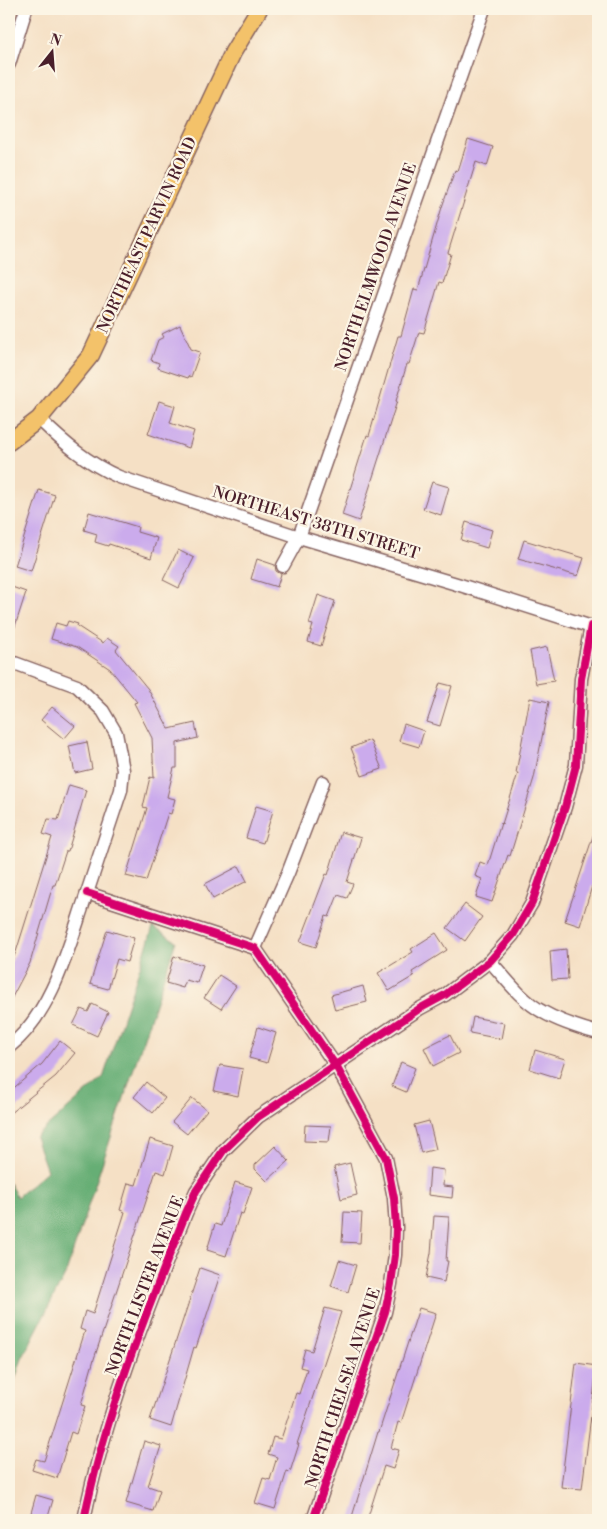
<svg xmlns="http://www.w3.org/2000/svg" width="607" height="1529" font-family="'Libre Bodoni',serif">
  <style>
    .forest { fill: #66ae75; stroke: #586650 }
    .building { fill: #cbabec }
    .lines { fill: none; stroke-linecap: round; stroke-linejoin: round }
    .minor-casing { stroke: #866361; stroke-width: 15 }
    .major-casing { stroke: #866361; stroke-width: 19 }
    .minor { stroke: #fff; stroke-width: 12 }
    .major { stroke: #f3c26a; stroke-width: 16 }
    .cycleway-casing { stroke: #fcf5e5; stroke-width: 11 }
    .cycleway { stroke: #d6006c; stroke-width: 8 }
    .labels { text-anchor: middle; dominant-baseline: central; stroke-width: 4.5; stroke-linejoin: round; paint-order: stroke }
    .street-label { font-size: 16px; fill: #4a1f2b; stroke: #fcf5e5 }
  </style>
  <rect width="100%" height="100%" fill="#fcf5e5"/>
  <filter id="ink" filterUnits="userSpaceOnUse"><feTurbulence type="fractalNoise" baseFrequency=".02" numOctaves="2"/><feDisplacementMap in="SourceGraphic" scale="10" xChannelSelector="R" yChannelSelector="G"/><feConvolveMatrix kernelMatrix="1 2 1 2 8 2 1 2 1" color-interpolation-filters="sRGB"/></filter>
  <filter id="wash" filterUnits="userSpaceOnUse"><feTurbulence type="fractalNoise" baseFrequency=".0096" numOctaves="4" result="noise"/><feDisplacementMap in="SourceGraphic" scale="20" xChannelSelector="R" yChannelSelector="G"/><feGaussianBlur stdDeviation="1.12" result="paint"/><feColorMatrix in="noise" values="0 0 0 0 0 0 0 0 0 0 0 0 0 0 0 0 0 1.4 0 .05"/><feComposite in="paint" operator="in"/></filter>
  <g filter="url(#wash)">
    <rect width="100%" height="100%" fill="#f5e0c5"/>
    <path class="forest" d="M153,927L176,941L66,1273L22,1359L9,1397V1183L17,1197L47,1171L35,1137L103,1078Z"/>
    <g id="blocks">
      <path class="building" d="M468,139L493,147L487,166L476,162L448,253L451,254L442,283L439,282L424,333L419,332L409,364H407L396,401H397L359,521L342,515L367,435L369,436L398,336H401L414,289L418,290L442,207L455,170L458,171Z
        M180,325L191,349L200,352L191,377L189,376L188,378L158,368L159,363L151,360L158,340L164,337L162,334Z
        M159,401L175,406L170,423L194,431L189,448L148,434Z
        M432,482L449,487L441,515L423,509Z
        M39,490L55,495L31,571L15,566Z
        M89,512L138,527L137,532L157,538L151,558L109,544L108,546L95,542L97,534L84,530Z
        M466,522L492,530L487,548L461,540Z
        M524,540L584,558L578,576L518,559Z
        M178,550L194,558L179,588L163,580Z
        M257,559L275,565L276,571L281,574L277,587L251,579Z
        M9,586L26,592L11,639L9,638Z
        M318,595L335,601L321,646L308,642L313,625L309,624Z
        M68,621L78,624L77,626L103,643L107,638L119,646L116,650L148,689L169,729L195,723L198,738L177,743V768H174L167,797L175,799L171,814L168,813L146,881L126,876L147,808L143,807L150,777L154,778L152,738L134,703L137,702L110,669L77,647L51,639L56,623L66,626Z
        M547,647L554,681L536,684L530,651Z
        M440,683L452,686L440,726L427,722Z
        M530,698L549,702L534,778L510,856L508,855L492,902L476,897L482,879L475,876L480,862L488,865L501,823L502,824L518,773H516Z
        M52,707L75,726L64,739L41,720Z
        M404,724L424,731L419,747L399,741Z
        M370,740L382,769L362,776L351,748Z
        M87,742L92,769L75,773L69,746Z
        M69,785L86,790L68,851H66L55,885H53L30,963L9,1003V966L16,952L52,837L43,834L48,819L58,820Z
        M256,806L273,811L263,843L246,838Z
        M596,827L598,828V877L595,887L592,886L580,926L565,921Z
        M341,832L361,838L347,882L353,884L347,898L338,895L329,917L326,916L316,947L300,942L326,874L328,875Z
        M239,866L247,881L213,899L205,884Z
        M465,904L482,917L465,941L447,928Z
        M107,930L134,938L127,962L117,959L108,989L90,984Z
        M436,933L447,950L412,972L414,976L389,991L378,973L413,952L411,949Z
        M566,949L568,979L552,980L550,951Z
        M174,956L203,965L197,983L186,980L183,988L166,983Z
        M219,975L236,986L221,1009L204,998Z
        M363,986L367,1002L335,1010L331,995Z
        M92,1004L108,1012L97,1036L73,1025L81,1009L88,1012Z
        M473,1017L504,1023L501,1039L470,1033Z
        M258,1027L276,1033L267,1063L249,1058Z
        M450,1035L459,1053L433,1066L424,1048Z
        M60,1041L75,1053L56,1076L9,1114V1092L42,1064Z
        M535,1050L565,1059L559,1078L530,1069Z
        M401,1062L415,1068L406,1092L392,1086Z
        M220,1065L243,1069L238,1096L214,1091Z
        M146,1082L165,1098L153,1113L134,1097Z
        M192,1098L207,1110L187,1134L172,1122Z
        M429,1121L436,1149L421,1153L414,1125Z
        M305,1125L331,1126L329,1142L304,1141Z
        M150,1139L173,1146L165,1174L156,1171L94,1359L81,1405L85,1406L76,1434L71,1432L57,1478L32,1470L36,1459L44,1461L85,1331L80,1329L85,1311L93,1314L125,1212L120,1210L128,1183L136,1185Z
        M275,1146L289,1161L267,1181L255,1169V1165Z
        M350,1163L357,1195L341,1199L334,1167Z
        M430,1168L444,1170L443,1186L453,1187L452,1198L428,1195Z
        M235,1182L252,1187L243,1214L240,1213L226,1256L207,1250L215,1224L221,1226Z
        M344,1212L362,1213L360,1243L342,1242Z
        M434,1216L449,1217L446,1261H448L444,1282L426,1278L431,1253Z
        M339,1260L356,1265L348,1292L331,1286Z
        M200,1268L220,1275L196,1348L194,1347L171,1427L150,1420Z
        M325,1308L341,1312L297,1444H299L290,1472L287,1471L275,1509L255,1503L263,1478L270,1480L277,1457L268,1454L273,1437L281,1439L296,1393L299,1394L307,1369L300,1367L305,1349L312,1351Z
        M419,1308L436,1313L401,1423L398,1422L391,1448L399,1450L393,1469L384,1466L367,1520H351L378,1432H379Z
        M576,1363L597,1366L582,1489L561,1487Z
        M144,1441L161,1446L148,1486L160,1490L153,1511L126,1503Z
        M36,1495L53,1500L47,1520H29Z"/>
    </g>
  </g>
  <g filter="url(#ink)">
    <use href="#blocks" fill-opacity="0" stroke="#866361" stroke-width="1"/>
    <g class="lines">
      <g class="minor-casing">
        <path id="minor" d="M9,64L26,9
          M39,419C64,443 87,463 119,477L299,537L460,585L598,629
          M283,566L299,537L484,9
          M9,661L77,686L103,711L116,733L123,770L121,790C109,826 97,863 85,899C68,949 52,1013 9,1047
          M87,893L255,948L336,1066L386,1158L394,1198L396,1227L395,1255L391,1284L385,1312L313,1520
          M255,948L288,873L323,782
          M490,961C506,979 522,1001 543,1012C560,1022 580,1028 598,1033
          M84,1520C105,1414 146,1313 186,1213L196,1191L223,1151L258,1117L419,1009L445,995L490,961L513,935L532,903L565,807L576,765L581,679L591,626"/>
      </g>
      <g class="major-casing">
        <path id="major" d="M9,442L39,419L91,355L233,52L259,9"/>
      </g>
      <use href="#minor" class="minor"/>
      <use href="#major" class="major"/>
      <g class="cycleway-casing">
        <path id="cycleway" d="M87,893L255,948L336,1066L386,1158L394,1198L396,1227L395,1255L391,1284L385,1312L313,1520
          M84,1520C105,1414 146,1313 186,1213L196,1191L223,1151L258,1117L419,1009L445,995L490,961L513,935L532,903L565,807L576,765L581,679L591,626"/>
      </g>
      <use href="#cycleway" class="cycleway"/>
    </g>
  </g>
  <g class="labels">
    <g class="street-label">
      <text transform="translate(147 235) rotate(-65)">NORTHEAST PARVIN ROAD</text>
      <text transform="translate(376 267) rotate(-71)">NORTH ELMWOOD AVENUE</text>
      <text transform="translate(316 523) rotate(17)">NORTHEAST 38TH STREET</text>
      <text transform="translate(145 1286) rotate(-69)">NORTH LISTER AVENUE</text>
      <text transform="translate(343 1388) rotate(-72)">NORTH CHELSEA AVENUE</text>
    </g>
  </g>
  <rect width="607" height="1529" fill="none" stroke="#fcf5e5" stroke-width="30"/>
  <g transform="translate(52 52) rotate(17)" stroke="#fcf5e5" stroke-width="4" paint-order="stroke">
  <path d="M0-4L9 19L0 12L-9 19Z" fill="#4a1f2b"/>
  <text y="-8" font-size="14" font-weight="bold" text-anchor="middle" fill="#4a1f2b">N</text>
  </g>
</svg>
